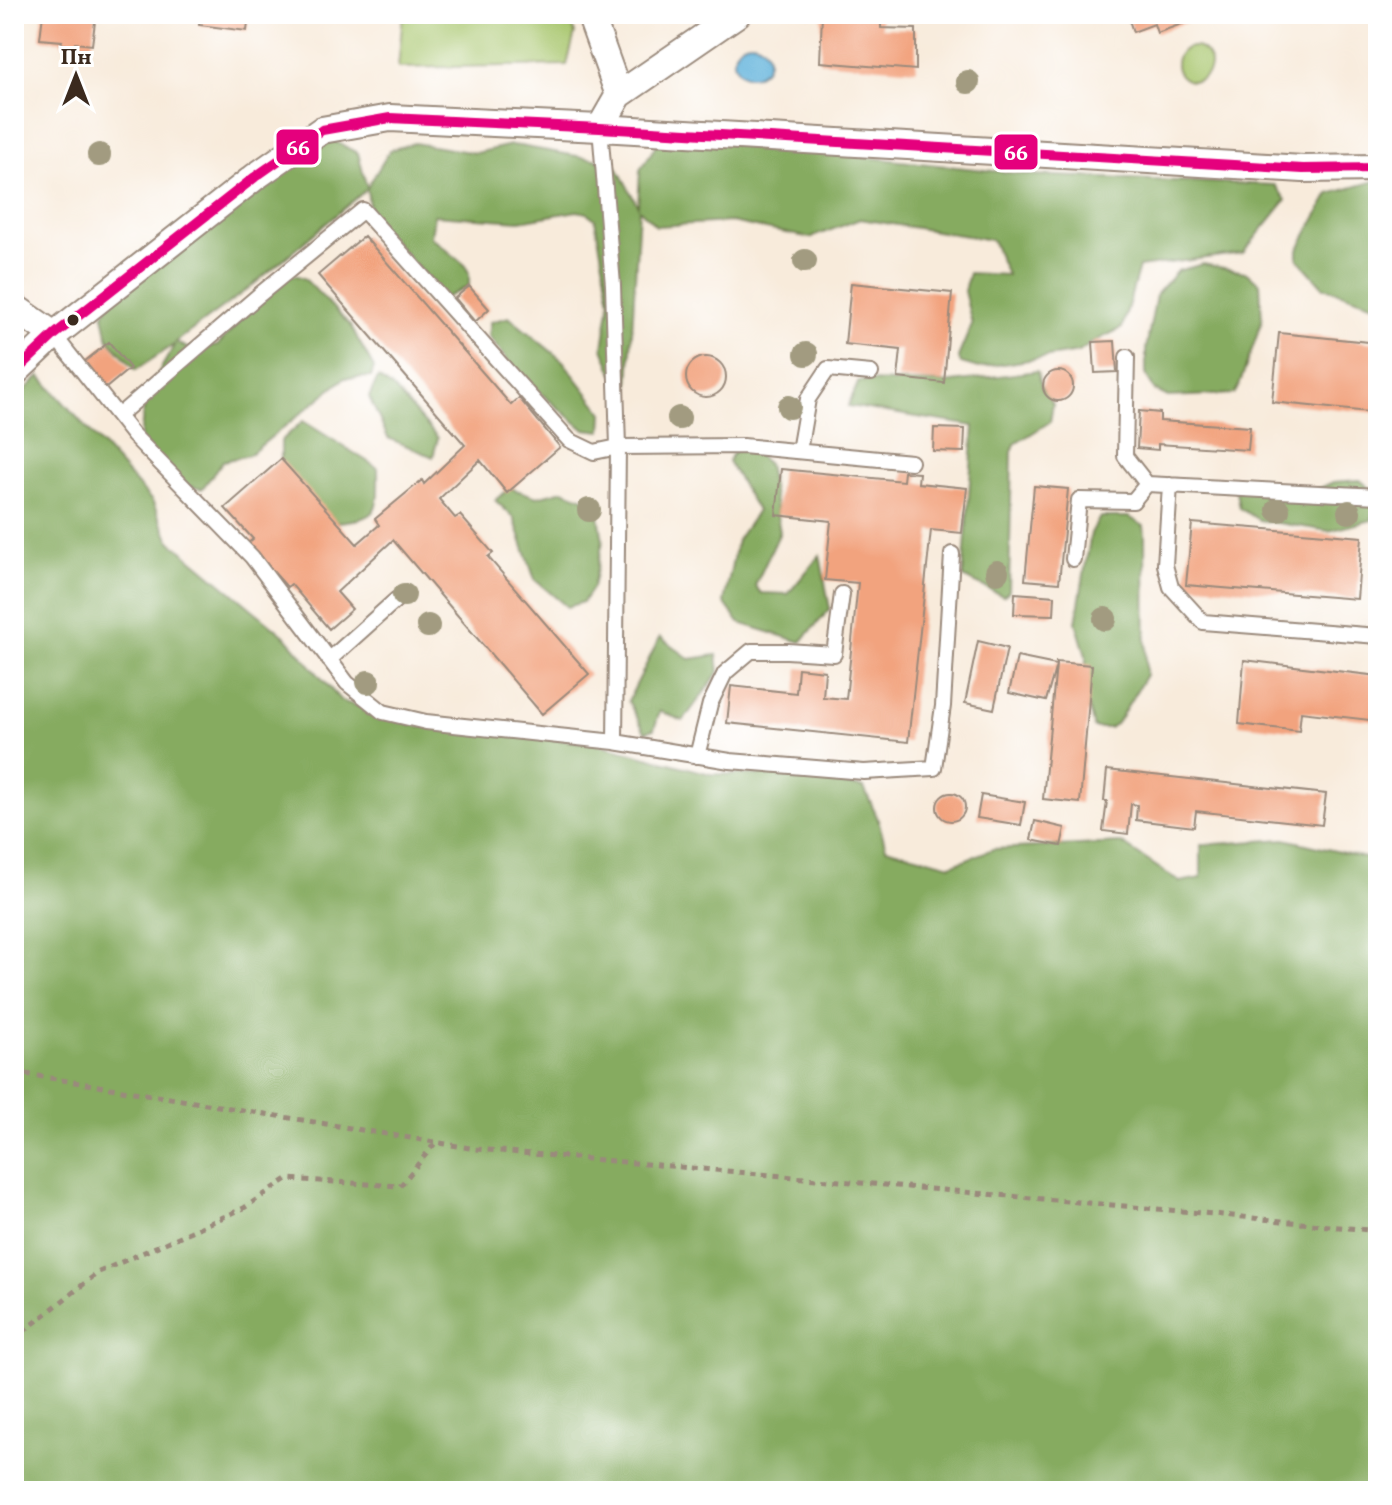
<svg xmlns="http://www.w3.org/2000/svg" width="1392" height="1505" font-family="Vollkorn,serif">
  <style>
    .green { fill: #a8c66d; stroke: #727846; stroke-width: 2 }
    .forest { fill: #86ab60; stroke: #606a3f; stroke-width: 2 }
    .water { fill: #60b2db; stroke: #4e6e7c; stroke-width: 2 }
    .building { fill: #f2a37e }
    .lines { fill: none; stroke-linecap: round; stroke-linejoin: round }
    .lane-casing { stroke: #9a8a7c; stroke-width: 18 }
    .street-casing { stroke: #9a8a7c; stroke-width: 30 }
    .path { stroke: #9a8a7c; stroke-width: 5; stroke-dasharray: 6 6; stroke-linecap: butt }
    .lane { stroke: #fff; stroke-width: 14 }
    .street { stroke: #fff; stroke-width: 26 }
    .bus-1-casing { stroke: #fff; stroke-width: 16 }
    .bus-1 { stroke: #e5007d; stroke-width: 10 }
    .tree { fill: #a29b80 }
    .bus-dot { fill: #3b2a1e; stroke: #fff; stroke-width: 3 }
    .line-badge { stroke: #fff; stroke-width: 3 }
    .badge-label { font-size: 22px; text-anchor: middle; font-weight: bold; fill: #fff }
  </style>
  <rect width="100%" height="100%" fill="#fff"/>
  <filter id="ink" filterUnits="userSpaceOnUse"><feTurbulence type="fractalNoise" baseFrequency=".0125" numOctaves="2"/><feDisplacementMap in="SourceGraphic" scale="16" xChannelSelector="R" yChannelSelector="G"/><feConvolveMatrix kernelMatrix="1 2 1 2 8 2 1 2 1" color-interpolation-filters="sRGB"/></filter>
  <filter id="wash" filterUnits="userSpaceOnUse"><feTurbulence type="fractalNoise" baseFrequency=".006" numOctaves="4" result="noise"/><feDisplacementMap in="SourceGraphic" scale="32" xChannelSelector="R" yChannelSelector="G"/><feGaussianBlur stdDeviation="1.8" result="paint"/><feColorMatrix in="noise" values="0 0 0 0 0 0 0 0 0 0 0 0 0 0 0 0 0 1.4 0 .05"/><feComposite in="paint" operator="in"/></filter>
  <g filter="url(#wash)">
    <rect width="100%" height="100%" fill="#f8ebdb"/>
    <path class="green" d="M403,14H568L575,33L567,65L398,68Z
      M1176 64a17 17 0 1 1 34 0a17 17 0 1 1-34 0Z"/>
    <path class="forest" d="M332,140L358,153L367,188L390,150L414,143L476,153L511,145L520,146L611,162L618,169L638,206L640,170L657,144L724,142L1031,175L1275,185L1286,200L1243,253L1139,267L1122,328L1093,342L1079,352L978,368L961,363L958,357L972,324L964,291L969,273L1007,275L992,240L860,219L810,238L731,222L656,226L639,209L629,385L613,373L603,348L610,301L595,219L587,213L577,211L520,221L434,215L431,237L465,265L469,273V286L445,298L370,215L367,189L253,285L176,342L189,349L217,346L277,280L295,275L304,278L350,325L374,368L371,377L345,378L249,455L223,461L202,489L182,485L140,440L145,396L175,344L136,370L108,339L103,315L117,294L298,156Z
      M1378,180V305L1323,287L1298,259V250L1329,194Z
      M1203,264L1245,272L1260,283L1262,321L1239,386L1234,394L1168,397L1154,390L1146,374V349L1156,295L1177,271Z
      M509,317L563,361L603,413L602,431L584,429L520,376L488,336L490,322Z
      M1037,371L1042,388L1053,404L1050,422L1015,444L1012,452L1009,591L1003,596L963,577L974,426L848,406L859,381L944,383Z
      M40,376L152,501L170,541L287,638L341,701L417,726L594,743L711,774L779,775L864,788L878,819L886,848L951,865L993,849L1121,843L1180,882L1201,878V845L1285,839L1378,861V1491H14V400Z
      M378,378L394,389L438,438L433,457L388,438L369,397Z
      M303,421L378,468C378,509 382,519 336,522L284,466L281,459V441Z
      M741,441L768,464L780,532L755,586L761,593L788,594L820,555L830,609L801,642L739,623L724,602L737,540L757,511L728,461Z
      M1245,478L1308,494L1333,482L1360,480L1376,493L1372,520L1329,531L1259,520L1239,508L1236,491Z
      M510,488L537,497L563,490L597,503L603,541L593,587L583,602L567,607L535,580L514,518L495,500Z
      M1100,517H1129L1144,526L1145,535L1146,675L1117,723L1110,728H1094L1085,694L1086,656L1076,622L1091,533Z
      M660,637L690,659L717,655L719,672L683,721L660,711L654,729L645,732L628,701Z"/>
    <path class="water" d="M734 59a17 17 0 1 1 34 0a17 17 0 1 1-34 0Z"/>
    <g id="blocks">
      <path class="building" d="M43,14H96L92,45L75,43L74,46L61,44L62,41L40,39Z
        M200,14H249L247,31L199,25Z
        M822,14H881V28L916,29V70L820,62Z
        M1127,14H1195L1186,18L1187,22L1157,33L1154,24L1133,32Z
        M364,236L511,405L519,398L560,447L507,493L480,460L439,499L455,518L460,515L493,553L488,557L589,674L542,714L393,540L337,592L352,609L329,629L291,584L287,587L248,543L253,539L225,508L281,459L357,544L379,525L375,519L422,480L424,484L465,445L318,275Z
        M851,283L952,293L944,383L898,378L901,350L845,344Z
        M469,286L489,309L475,322L455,298Z
        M1279,333L1378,343V413L1272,402Z
        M1115,341L1117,372L1095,373L1093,342Z
        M109,342L130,368L106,388L84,362Z
        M686 377a20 20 0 1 1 40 0a20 20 0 1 1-40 0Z
        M1043 386a15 15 0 1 1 30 0a15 15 0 1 1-30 0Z
        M1139,411L1160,413V421L1250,427L1248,450L1158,444V450L1137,448Z
        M934,428L965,429L964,452L933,451Z
        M781,469L903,481L904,472L919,473L918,483L967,488L962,533L931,530L908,742L727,723L731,686L796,693L798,668L825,671L823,697L846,699L858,583L825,580L831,521L776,515Z
        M1034,486L1068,489L1059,583L1025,580Z
        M1192,523L1362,537L1357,599L1186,585Z
        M1015,593L1055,596L1054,615L1014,614Z
        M978,641L1007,648L994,709L965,703Z
        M1017,657L1056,665V662L1092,665L1080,803L1043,799L1056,665L1046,701L1009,693Z
        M1244,660L1378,676V721L1301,712L1299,731L1239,724Z
        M1107,770L1326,794L1322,825L1196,811L1194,827L1136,820L1137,805L1131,804L1128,834L1103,831L1107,801H1104Z
        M937 807a14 14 0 1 1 28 0a14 14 0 1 1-28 0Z
        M981,795L1025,802L1021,825L977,818Z
        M1035,821L1065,828L1061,846L1031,840Z"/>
    </g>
  </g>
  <g filter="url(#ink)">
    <use href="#blocks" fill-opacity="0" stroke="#9a8a7c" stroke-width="2"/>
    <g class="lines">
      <g class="lane-casing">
        <path id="lane" d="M600,128L613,285L618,447L615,742L730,761L864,772L934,768L943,706L952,554
          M54,335L133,435L252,557L347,683L383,712L426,722L615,742
          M1127,357L1125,456L1147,484
          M118,416L259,295L363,210L569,440L594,452L618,447L743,446L911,462
          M799,451L808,399L828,369L871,373
          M1170,485L1165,565L1171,587L1203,622L1378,636
          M1073,559L1079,500L1133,501L1147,484L1378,496
          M329,660L397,599
          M697,756L710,704L725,673L751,651H787L834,654L842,594"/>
      </g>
      <g class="street-casing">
        <path id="street" d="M590,14L619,95
          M600,128L619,95L737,14
          M14,307L54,335
          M14,373L54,335L255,177L322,130L390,118L600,128L1303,169L1378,168"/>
      </g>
      <path class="path" d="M14,1072L476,1149L1214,1214L1378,1231
        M14,1339L99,1272L244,1208L287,1179L400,1186L436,1142"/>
      <use href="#lane" class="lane"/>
      <use href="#street" class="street"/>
      <g class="bus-1-casing">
        <path id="bus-1" d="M14,373L54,335L255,177L322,130L390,118L600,128L1303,169L1378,168"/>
      </g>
      <use href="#bus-1" class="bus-1"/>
    </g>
    <g class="tree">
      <circle cx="968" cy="82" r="12"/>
      <circle cx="99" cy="155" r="12"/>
      <circle cx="805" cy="261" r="12"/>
      <circle cx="806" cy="354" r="12"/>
      <circle cx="789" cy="407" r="12"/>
      <circle cx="679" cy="418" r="12"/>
      <circle cx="589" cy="510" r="12"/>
      <circle cx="1278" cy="510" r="12"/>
      <circle cx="1349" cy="512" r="12"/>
      <circle cx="997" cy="572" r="12"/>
      <circle cx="404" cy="595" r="12"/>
      <circle cx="1105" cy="619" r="12"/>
      <circle cx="428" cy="626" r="12"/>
      <circle cx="368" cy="682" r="12"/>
    </g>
  </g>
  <circle class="bus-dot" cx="73" cy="320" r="7"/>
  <g class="line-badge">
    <rect x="275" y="128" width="45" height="38" rx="8" fill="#e5007d"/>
    <rect x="993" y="133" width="46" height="38" rx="8" fill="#e5007d"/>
  </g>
  <g class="badge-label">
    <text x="298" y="155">66</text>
    <text x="1016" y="160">66</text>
  </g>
  <rect width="1392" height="1505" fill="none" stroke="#fff" stroke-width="48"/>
  <g transform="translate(76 76)" stroke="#ffffff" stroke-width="6" paint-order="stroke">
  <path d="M0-6L14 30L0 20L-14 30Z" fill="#3b2a1e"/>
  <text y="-12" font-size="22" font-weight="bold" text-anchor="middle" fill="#3b2a1e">Пн</text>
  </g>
</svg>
